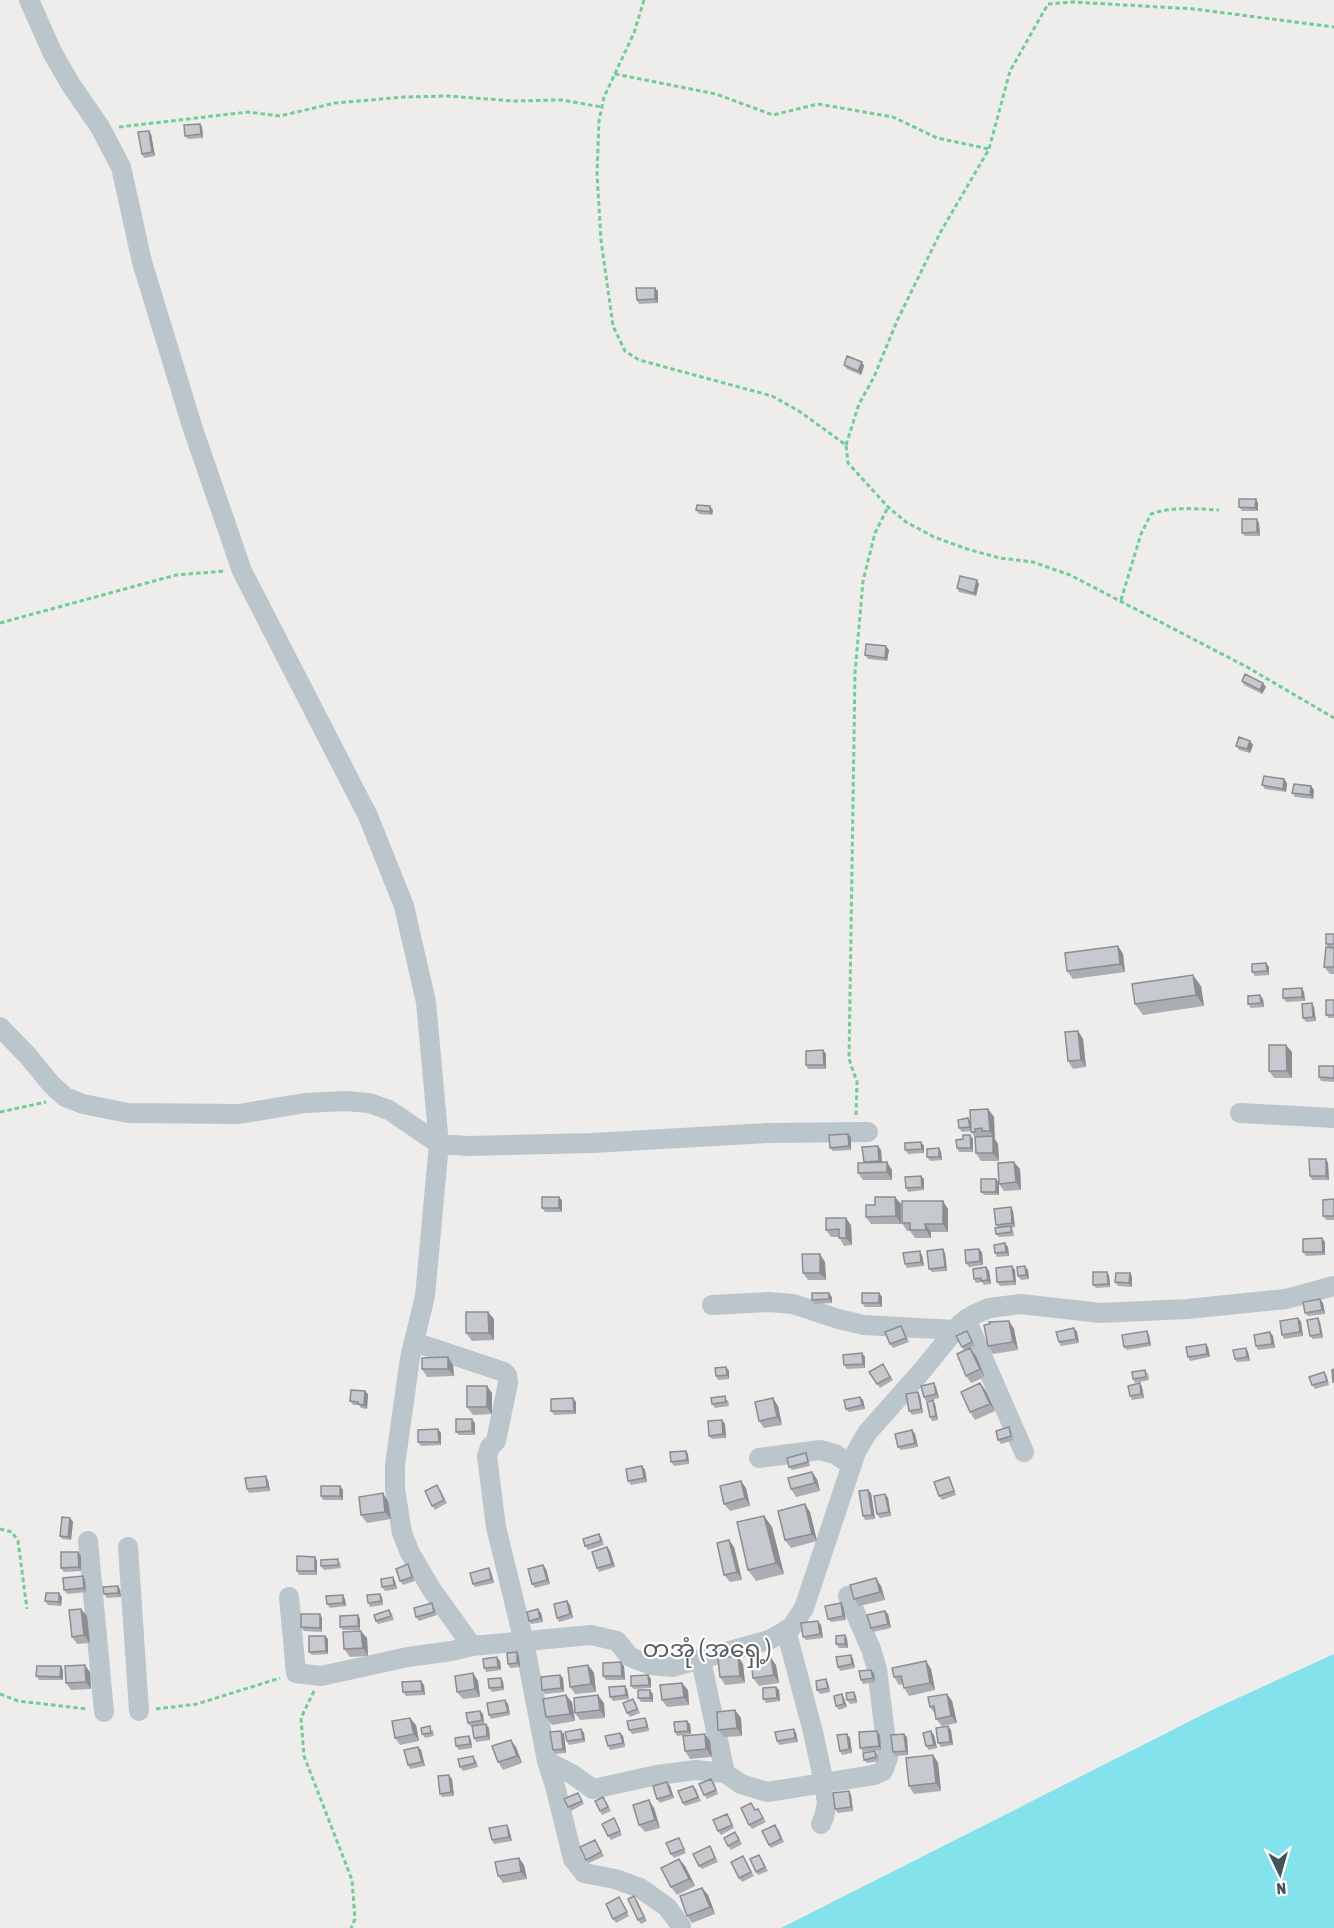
<svg xmlns="http://www.w3.org/2000/svg" width="1334" height="1928" font-family="'Asap Condensed','Noto Sans Myanmar',sans-serif">
  <style>
    .water { fill: #84e2ed }
    .lines { fill: none; stroke-linecap: round; stroke-linejoin: round }
    .path { stroke: #70cd96; stroke-width: 3; stroke-dasharray: 4.5 3; stroke-linecap: butt }
    .minor { stroke: #bac5cc; stroke-width: 20 }
    .wall { fill: #aaaeb2 }
    .shaded-wall { fill: #8b8d91 }
    .building { fill: #c6cacf; stroke: #8b8d91; stroke-width: 1.5 }
    .labels { text-anchor: middle; dominant-baseline: central; stroke-width: 4.5; stroke-linejoin: round; paint-order: stroke }
    .quarter-label { font-size: 24px; fill: #595d61; stroke: #fff }
  </style>
  <rect width="100%" height="100%" fill="#efecec"/>
  <path class="water" d="M1334,1654V1928H781L1214,1709Z"/>
  <g class="lines">
    <path class="path" d="M644,0L634,33L604,97L599,121L597,174L601,240L613,326L625,351L639,360L772,396L799,411L846,445L848,463L888,507L906,522L934,537L967,549L1000,558L1033,562L1070,575L1247,667L1334,718
      M615,74L716,94L773,115L818,104L893,117L937,138L989,149
      M119,127L248,112L280,116L335,103L405,97L447,96L514,101L561,100L602,107
      M846,445L859,404L874,377L897,321L940,233L989,149L1010,71L1048,4L1073,2L1194,9L1334,27
      M1121,600L1141,534L1151,514C1173,506 1196,509 1219,510
      M0,623L176,575L225,571
      M0,1112L46,1102
      M856,1115L857,1082L849,1059L855,673L863,581L875,533L888,507
      M0,1529L12,1532L18,1541L27,1609
      M314,1691L301,1718L304,1756L352,1880L355,1919L351,1928
      M0,1694L18,1701L87,1709
      M156,1709L197,1704L280,1678"/>
    <path class="minor" d="M29,0L52,52L71,85L100,127L121,167L142,262L192,426L242,571L368,816L404,906L426,1002L439,1144L425,1296L410,1358L395,1465V1489L402,1533L410,1553L432,1590L472,1646L591,1635L617,1641L630,1657L651,1665L672,1667L769,1640L791,1628L804,1608L856,1452L867,1433L921,1372L960,1324L973,1315L989,1308L1021,1304L1100,1313L1187,1309L1286,1299L1334,1286
      M0,1027L28,1056L51,1084L65,1097L83,1104L128,1113L239,1114L305,1103L346,1101L369,1103L389,1110L439,1144L468,1146L592,1143L768,1133L868,1132
      M1240,1113L1334,1118
      M712,1305L769,1302L793,1304L838,1319L864,1325L955,1330
      M966,1319L1024,1452
      M414,1342L504,1372L507,1375L508,1383L496,1441L490,1447L487,1456L496,1527L524,1642L547,1761L555,1786L573,1859L584,1873L615,1879L640,1888L667,1907L681,1926
      M759,1458L820,1450L835,1454L851,1465
      M88,1541L104,1712
      M128,1547L139,1711
      M289,1597L296,1673L321,1676L408,1657L452,1651L472,1646
      M786,1630L813,1732L824,1783L827,1803L824,1817L821,1824
      M701,1660L725,1773
      M547,1761L572,1774L593,1789L657,1775L696,1770L725,1773L741,1784L767,1792L874,1775L883,1771L888,1758L877,1669L871,1649L848,1596"/>
  </g>
  <path class="wall" d="M200,124L202,127L203,138L188,139L185,136Z
    M151,134L155,156L144,158L142,154Z
    M658,291V303L639,304L637,300Z
    M844,365L864,366L861,375L847,369Z
    M1258,503V511H1242L1239,507Z
    M696,510H713L712,515L699,514Z
    M1259,523L1260,536H1245L1242,533Z
    M979,584L976,596L959,592L957,588Z
    M889,650L887,661L868,659L865,655Z
    M1242,681L1266,687L1262,694L1244,685Z
    M1250,741L1253,745L1250,753L1239,750L1236,746Z
    M1287,783L1286,792L1265,789L1262,785Z
    M1311,786L1314,790L1313,799L1295,797L1292,793Z
    M1334,934V974H1330L1324,967L1328,947L1326,944Z
    M1118,946L1123,954L1125,972L1073,979L1067,971Z
    M1266,963L1269,967V975L1255,976L1252,972Z
    M1201,986L1204,1006L1143,1015L1135,1004Z
    M1304,992L1305,1001L1286,1002L1283,998Z
    M1263,999L1264,1007L1251,1008L1248,1004Z
    M1334,1000V1018H1329L1326,1015Z
    M1314,1007L1316,1021L1306,1022L1303,1018Z
    M1078,1031L1083,1039L1086,1067L1073,1069L1068,1061Z
    M823,1050L826,1054V1069H808L806,1065Z
    M1292,1052V1078H1274L1269,1071Z
    M1334,1066V1082L1321,1081L1319,1077Z
    M988,1109L994,1117V1139L998,1144L999,1161H981L976,1153L975,1138L971,1131L962,1132L959,1128L968,1118L971,1122Z
    M970,1135L973,1139V1152H959L957,1148L963,1139Z
    M851,1137V1150L833,1151L830,1148Z
    M921,1142L924,1146V1153L908,1154L905,1150Z
    M878,1146L881,1150L882,1162L892,1170V1180H863L858,1173L864,1163Z
    M939,1148L941,1152L942,1160L930,1161L927,1157Z
    M1328,1163L1329,1180H1312L1310,1176Z
    M1020,1169L1021,1190L1004,1191L999,1184Z
    M924,1179V1190L908,1192L906,1188Z
    M996,1179L999,1183V1195H984L981,1192Z
    M895,1197L901,1204V1224H871L866,1217Z
    M1334,1199V1220H1326L1323,1216Z
    M562,1200V1212H545L542,1208Z
    M1011,1207L1013,1211L1015,1227L1012,1228L1013,1230L1014,1236L999,1237L996,1234L998,1228L996,1225Z
    M948,1209V1232H931V1238H915L910,1231H907L902,1223Z
    M851,1225L852,1245L844,1246L839,1237H831L826,1230Z
    M1325,1242V1255L1306,1256L1303,1252Z
    M1008,1247L1009,1256L997,1257L995,1253Z
    M982,1252L983,1265L969,1267L966,1263Z
    M945,1253L947,1271L932,1272L929,1269Z
    M922,1255L924,1266L907,1268L905,1264Z
    M825,1262L826,1280H808L803,1273Z
    M1012,1266L1015,1270L1016,1285L1000,1286L997,1282Z
    M986,1267L989,1271L991,1284L984,1285L982,1282L976,1283L974,1279Z
    M1028,1270L1029,1279L1021,1280L1018,1276Z
    M1130,1273L1132,1277V1287L1118,1286L1115,1282Z
    M1109,1275L1110,1287L1096,1288L1093,1285Z
    M879,1293L882,1297V1307H865L862,1303Z
    M832,1297V1303L814,1304L812,1300Z
    M1320,1299L1323,1303L1325,1314L1308,1316L1305,1313Z
    M1298,1318L1301,1322L1303,1336L1284,1339L1282,1335Z
    M494,1319V1340L472,1341L466,1333Z
    M1009,1321L1014,1329L1018,1350L993,1354L988,1346Z
    M1320,1322L1323,1338L1313,1339L1310,1336Z
    M1074,1328L1077,1332L1079,1343L1061,1346L1059,1342Z
    M904,1330L909,1342L893,1348L890,1344Z
    M967,1331L975,1346L964,1350L962,1347Z
    M1149,1335L1151,1346L1127,1350L1124,1347Z
    M1273,1336L1275,1348L1258,1350L1256,1346Z
    M1208,1347L1210,1357L1190,1361L1188,1357Z
    M1246,1348L1248,1352L1250,1361L1237,1362L1235,1359Z
    M976,1356L985,1377L971,1383L966,1376Z
    M448,1357L453,1365L454,1376L427,1377L422,1369Z
    M865,1357V1368L847,1369L844,1365Z
    M883,1364L893,1380L880,1388L869,1372Z
    M726,1367L729,1371V1379L718,1380L716,1376Z
    M1145,1370L1148,1374L1149,1380L1135,1383L1133,1379Z
    M1324,1372L1327,1376L1329,1385L1315,1389L1312,1385Z
    M980,1383L986,1391L995,1411L975,1420L970,1412Z
    M1140,1383L1142,1387L1144,1398L1132,1400L1130,1396Z
    M936,1387L939,1398L926,1401L924,1397Z
    M492,1393V1414L473,1415L467,1407Z
    M368,1394L367,1409L361,1408L359,1405H353L350,1401Z
    M920,1396L923,1413L912,1415L909,1411Z
    M860,1397L863,1400L865,1409L849,1412L846,1409Z
    M573,1398L576,1402V1414L554,1415L551,1411Z
    M728,1400L729,1406L715,1408L712,1404Z
    M935,1404L938,1420L932,1421L930,1417Z
    M778,1406L782,1425L764,1428L759,1421Z
    M722,1420L725,1424L726,1438L712,1439L709,1436Z
    M475,1423V1435H459L456,1432Z
    M1009,1427L1011,1431L1014,1440L1001,1444L998,1440Z
    M912,1430L915,1434L918,1447L901,1450L898,1447Z
    M441,1433V1445L421,1446L418,1442Z
    M686,1451L688,1454L689,1464L674,1466L671,1462Z
    M808,1457L810,1466L792,1470L789,1467Z
    M642,1466L645,1470L647,1482L631,1485L628,1481Z
    M817,1479L820,1491L796,1497L791,1489Z
    M268,1480L270,1491L249,1493L247,1489Z
    M951,1481L956,1495L942,1500L939,1496Z
    M340,1486L343,1490V1500H323L321,1496Z
    M746,1488L750,1506L730,1511L724,1504Z
    M440,1489L447,1503L435,1510L432,1506Z
    M871,1493L875,1519L865,1520L863,1516Z
    M885,1494L888,1498L891,1516L880,1518L877,1514Z
    M388,1501L391,1519L367,1523L361,1515Z
    M810,1512L817,1541L791,1548L785,1540Z
    M764,1516L772,1527L784,1574L756,1581L748,1570Z
    M70,1518L73,1522L71,1540L62,1539L60,1536Z
    M599,1534L602,1538L604,1545L588,1550L585,1546Z
    M607,1547L610,1551L615,1567L599,1572L597,1568Z
    M734,1547L742,1580L730,1582L724,1575Z
    M78,1552L81,1556V1571L64,1572L61,1568Z
    M315,1557L317,1561V1575H299L297,1571Z
    M340,1562L341,1568L324,1570L321,1566Z
    M408,1564L410,1568L415,1581L403,1585L400,1581Z
    M546,1569L550,1584L535,1588L532,1584Z
    M491,1572L494,1583L475,1587L473,1584Z
    M83,1576L85,1580L86,1592L67,1594L64,1590Z
    M393,1577L395,1581L397,1589L385,1591L382,1587Z
    M881,1586L885,1600L859,1606L854,1599Z
    M120,1589L121,1597L107,1598L104,1594Z
    M62,1597L61,1606L48,1605L45,1601Z
    M382,1597L383,1605L370,1607L368,1603Z
    M345,1599L346,1606L330,1608L327,1604Z
    M567,1601L570,1605L573,1618L559,1622L557,1618Z
    M432,1603L434,1607L437,1615L419,1621L416,1617Z
    M841,1603L843,1606L846,1620L831,1622L828,1619Z
    M81,1609L87,1616L90,1643L77,1644L72,1637Z
    M389,1610L392,1614L394,1620L378,1624L376,1621Z
    M885,1611L888,1614L891,1628L873,1632L871,1628Z
    M541,1613L543,1622L531,1624L529,1621Z
    M322,1618V1632L304,1631L301,1627Z
    M360,1619V1630H343L340,1627Z
    M821,1625L823,1638L806,1640L803,1637Z
    M845,1635L847,1639L848,1648H839L836,1644Z
    M325,1636L328,1639V1654L312,1655L309,1652Z
    M367,1638L368,1656L350,1657L344,1649Z
    M517,1652L519,1656L520,1667L510,1668L508,1664Z
    M851,1655L853,1659L855,1668L840,1671L838,1667Z
    M500,1661L501,1670L486,1672L484,1668Z
    M926,1661L931,1669L935,1690L909,1696L904,1688L903,1684L899,1685L894,1677Z
    M743,1664L745,1683L725,1685L720,1677Z
    M588,1665L594,1673L596,1692L575,1694L570,1687Z
    M776,1665L779,1683L759,1686L753,1678Z
    M624,1666L625,1680H606L603,1676Z
    M63,1670V1680H39L36,1676Z
    M871,1670L874,1673L875,1682L863,1684L861,1680Z
    M90,1672L91,1689L71,1690L66,1683Z
    M473,1673L478,1681L480,1697L463,1699L457,1692Z
    M560,1675L563,1678L564,1692L545,1694L542,1690Z
    M648,1675L651,1679V1688L634,1689L631,1686Z
    M503,1681L504,1690L492,1692L489,1688Z
    M828,1683L830,1692L820,1694L817,1690Z
    M424,1685L425,1695L406,1696L403,1692Z
    M625,1686L627,1689L629,1699L613,1701L610,1697Z
    M776,1687L779,1690L780,1701L766,1703L763,1699Z
    M688,1690L689,1705L667,1707L662,1700Z
    M653,1694V1702H641L638,1698Z
    M947,1694L952,1701L957,1723L942,1726L936,1719L935,1714L930,1707Z
    M856,1696L857,1703L850,1704L847,1700Z
    M844,1698L847,1707L839,1710L836,1706Z
    M633,1699L636,1703L640,1713L630,1717L627,1713Z
    M572,1702L575,1721L552,1725L546,1717Z
    M604,1703L605,1718L580,1720L575,1713Z
    M508,1704L510,1715L491,1719L489,1715Z
    M735,1710L741,1718L742,1736L724,1737L718,1730Z
    M480,1711L483,1714L484,1724L470,1726L468,1723Z
    M645,1718L647,1722L649,1731L632,1734L629,1730Z
    M690,1724L691,1734L677,1736L675,1732Z
    M416,1725L419,1741L400,1745L395,1738Z
    M948,1726L951,1730L953,1745L941,1747L938,1743Z
    M489,1728L490,1740L476,1742L474,1738Z
    M581,1729L584,1733L585,1742L569,1745L567,1741Z
    M794,1729L796,1733L798,1742L779,1745L777,1741Z
    M433,1730L434,1736L425,1738L422,1734Z
    M561,1731L564,1734L566,1753L555,1754L553,1750Z
    M931,1731L934,1735L937,1748L929,1750L926,1746Z
    M620,1733L623,1736L625,1747L610,1750L608,1746Z
    M847,1734L850,1738L852,1753L842,1755L840,1751Z
    M880,1735L881,1750L863,1752L860,1748Z
    M469,1736L471,1740L472,1748L459,1750L456,1746Z
    M907,1737L908,1755L895,1756L893,1752Z
    M710,1741L712,1757L690,1759L685,1751Z
    M418,1747L421,1750L425,1766L410,1769L408,1765Z
    M516,1747L522,1763L503,1770L498,1762Z
    M875,1751L878,1755L879,1761L867,1763L864,1760Z
    M933,1755L938,1763L941,1791L914,1794L909,1786Z
    M476,1760L478,1767L463,1771L460,1767Z
    M452,1779L454,1796L442,1797L440,1794Z
    M714,1782L718,1794L707,1799L704,1795Z
    M670,1786L674,1798L660,1803L657,1799Z
    M693,1786L696,1789L701,1801L685,1806L683,1803Z
    M849,1791L851,1795L853,1811L838,1813L835,1809Z
    M578,1793L584,1804L571,1811L568,1807Z
    M606,1801L611,1811L602,1815L600,1811Z
    M751,1803L756,1810L758,1809L766,1822L752,1829L749,1825Z
    M654,1808L660,1828L645,1832L639,1825Z
    M730,1818L734,1828L721,1835L718,1831Z
    M616,1822L622,1835L611,1840L608,1836Z
    M778,1828L784,1842L771,1848L769,1845Z
    M509,1829L512,1841L494,1844L492,1840Z
    M738,1836L742,1844L731,1850L728,1846Z
    M679,1838L686,1853L674,1858L671,1854Z
    M595,1840L604,1856L589,1863L586,1860Z
    M710,1846L718,1862L702,1869L699,1866Z
    M759,1855L768,1871L758,1875L756,1872Z
    M743,1856L754,1876L742,1882L739,1878Z
    M519,1858L524,1865L527,1879L503,1883L498,1876Z
    M679,1859L685,1866L695,1886L677,1895L671,1887Z
    M702,1888L708,1895L715,1914L692,1923L687,1916Z
    M619,1897L629,1916L616,1923L613,1919Z
    M637,1900L647,1921L641,1924L638,1920Z"/>
  <path class="shaded-wall" d="M200,124L202,127L203,138L201,134Z
    M149,131L151,134L155,156L152,152Z
    M655,288L658,291V303L655,299Z
    M862,362L864,366L861,375L858,371Z
    M1256,499L1258,503V511L1255,508Z
    M710,506L713,510L712,515L710,512Z
    M1257,519L1259,523L1260,536L1257,532Z
    M977,580L979,584L976,596L974,593Z
    M886,646L889,650L887,661L885,658Z
    M1263,683L1266,687L1262,694L1260,690Z
    M1250,741L1253,745L1250,753L1247,749Z
    M1284,779L1287,783L1286,792L1283,789Z
    M1311,786L1314,790L1313,799L1310,795Z
    M1118,946L1123,954L1125,972L1120,964Z
    M1266,963L1269,967V975L1267,971Z
    M1193,975L1201,986L1204,1006L1196,995Z
    M1302,988L1304,992L1305,1001L1302,997Z
    M1260,995L1263,999L1264,1007L1261,1003Z
    M1312,1003L1314,1007L1316,1021L1313,1017Z
    M1078,1031L1083,1039L1086,1067L1081,1060Z
    M1286,1045L1292,1052V1078L1287,1071Z
    M823,1050L826,1054V1069L824,1065Z
    M988,1109L994,1117L995,1139L990,1131Z
    M848,1134L851,1137V1150L849,1146Z
    M970,1135L973,1139V1152L971,1148Z
    M993,1136L998,1144L999,1161L993,1153Z
    M921,1142L924,1146V1153L922,1149Z
    M878,1146L881,1150L882,1165L879,1161Z
    M939,1148L941,1152L942,1160L939,1157Z
    M1326,1159L1328,1163L1329,1180L1326,1176Z
    M887,1162L892,1170V1180L887,1172Z
    M1014,1162L1020,1169L1021,1190L1016,1182Z
    M921,1176L924,1179V1190L922,1187Z
    M996,1179L999,1183V1195L996,1192Z
    M559,1197L562,1200V1212L559,1208Z
    M895,1197L901,1204V1224L896,1216Z
    M943,1201L948,1209V1232L943,1224Z
    M1011,1207L1013,1211L1015,1227L1012,1223Z
    M846,1218L851,1225L852,1245L846,1238Z
    M925,1224L931,1232V1238L926,1230Z
    M1322,1238L1325,1242V1255L1323,1252Z
    M1005,1243L1008,1247L1009,1256L1006,1252Z
    M943,1249L945,1253L947,1271L945,1267Z
    M979,1249L982,1252L983,1265L980,1261Z
    M920,1251L922,1255L924,1266L921,1262Z
    M820,1254L825,1262L826,1280L820,1273Z
    M1012,1266L1015,1270L1016,1285L1014,1281Z
    M1025,1266L1028,1270L1029,1279L1026,1275Z
    M986,1267L989,1271L991,1284L988,1280Z
    M1107,1272L1109,1275L1110,1287L1108,1284Z
    M1130,1273L1132,1277V1287L1129,1283Z
    M829,1293L832,1297V1303L829,1299Z
    M879,1293L882,1297V1307L879,1303Z
    M1320,1299L1323,1303L1325,1314L1322,1310Z
    M488,1312L494,1319V1340L489,1333Z
    M1298,1318L1301,1322L1303,1336L1300,1332Z
    M1318,1318L1320,1322L1323,1338L1321,1334Z
    M1009,1321L1014,1329L1018,1350L1013,1342Z
    M1074,1328L1077,1332L1079,1343L1076,1339Z
    M1147,1331L1149,1335L1151,1346L1149,1343Z
    M1270,1332L1273,1336L1275,1348L1272,1344Z
    M1206,1344L1208,1347L1210,1357L1207,1354Z
    M970,1348L976,1356L985,1377L980,1369Z
    M1246,1348L1248,1352L1250,1361L1247,1357Z
    M862,1353L865,1357V1368L863,1364Z
    M448,1357L453,1365L454,1376L448,1369Z
    M726,1367L729,1371V1379L727,1375Z
    M934,1383L936,1387L939,1398L936,1394Z
    M980,1383L986,1391L995,1411L990,1404Z
    M1140,1383L1142,1387L1144,1398L1141,1394Z
    M487,1386L492,1393V1414L487,1407Z
    M365,1391L368,1394L367,1409L364,1405Z
    M918,1392L920,1396L923,1413L921,1409Z
    M860,1397L863,1400L865,1409L862,1405Z
    M573,1398L576,1402V1414L574,1411Z
    M773,1398L778,1406L782,1425L777,1417Z
    M933,1400L935,1404L938,1420L936,1416Z
    M472,1419L475,1423V1435L472,1431Z
    M722,1420L725,1424L726,1438L723,1434Z
    M438,1429L441,1433V1445L439,1442Z
    M912,1430L915,1434L918,1447L915,1443Z
    M686,1451L688,1454L689,1464L687,1460Z
    M642,1466L645,1470L647,1482L644,1478Z
    M812,1472L817,1479L820,1491L815,1483Z
    M266,1476L268,1480L270,1491L267,1487Z
    M741,1481L746,1488L750,1506L745,1498Z
    M340,1486L343,1490V1500L340,1496Z
    M868,1490L871,1493L875,1519L872,1515Z
    M383,1493L388,1501L391,1519L385,1512Z
    M885,1494L888,1498L891,1516L889,1512Z
    M805,1504L810,1512L817,1541L812,1534Z
    M764,1516L772,1527L784,1574L776,1563Z
    M70,1518L73,1522L71,1540L68,1537Z
    M729,1540L734,1547L742,1580L737,1572Z
    M607,1547L610,1551L615,1567L612,1564Z
    M78,1552L81,1556V1571L79,1567Z
    M315,1557L317,1561V1575L315,1571Z
    M543,1565L546,1569L550,1584L547,1580Z
    M489,1568L491,1572L494,1583L491,1579Z
    M83,1576L85,1580L86,1592L84,1588Z
    M393,1577L395,1581L397,1589L394,1585Z
    M876,1578L881,1586L885,1600L880,1592Z
    M118,1586L120,1589L121,1597L118,1593Z
    M59,1593L62,1597L61,1606L59,1602Z
    M380,1594L382,1597L383,1605L381,1601Z
    M343,1595L345,1599L346,1606L343,1603Z
    M567,1601L570,1605L573,1618L570,1614Z
    M841,1603L843,1606L846,1620L843,1616Z
    M81,1609L87,1616L90,1643L84,1635Z
    M538,1609L541,1613L543,1622L540,1618Z
    M885,1611L888,1614L891,1628L888,1624Z
    M320,1614L322,1618V1632L320,1628Z
    M358,1615L360,1619V1630L358,1626Z
    M818,1621L821,1625L823,1638L820,1634Z
    M361,1631L367,1638L368,1656L363,1648Z
    M845,1635L847,1639L848,1648L845,1644Z
    M325,1636L328,1639V1654L326,1651Z
    M517,1652L519,1656L520,1667L517,1663Z
    M851,1655L853,1659L855,1668L852,1664Z
    M738,1656L743,1664L745,1683L740,1676Z
    M497,1657L500,1661L501,1670L498,1667Z
    M771,1658L776,1665L779,1683L774,1675Z
    M926,1661L931,1669L935,1690L930,1683Z
    M621,1662L624,1666L625,1680L622,1676Z
    M85,1665L90,1672L91,1689L86,1682Z
    M588,1665L594,1673L596,1692L591,1684Z
    M61,1666L63,1670V1680L60,1677Z
    M871,1670L874,1673L875,1682L873,1678Z
    M473,1673L478,1681L480,1697L475,1689Z
    M560,1675L563,1678L564,1692L561,1688Z
    M648,1675L651,1679V1688L649,1685Z
    M501,1678L503,1681L504,1690L502,1687Z
    M826,1679L828,1683L830,1692L828,1688Z
    M421,1681L424,1685L425,1695L422,1691Z
    M682,1683L688,1690L689,1705L684,1697Z
    M625,1686L627,1689L629,1699L626,1695Z
    M776,1687L779,1690L780,1701L777,1698Z
    M650,1690L653,1694V1702L650,1698Z
    M854,1692L856,1696L857,1703L855,1699Z
    M842,1694L844,1698L847,1707L844,1704Z
    M947,1694L952,1701L957,1723L951,1716Z
    M566,1695L572,1702L575,1721L570,1714Z
    M598,1695L604,1703L605,1718L600,1710Z
    M505,1700L508,1704L510,1715L508,1712Z
    M735,1710L741,1718L742,1736L737,1728Z
    M480,1711L483,1714L484,1724L482,1720Z
    M410,1718L416,1725L419,1741L414,1734Z
    M645,1718L647,1722L649,1731L647,1727Z
    M687,1721L690,1724L691,1734L688,1731Z
    M486,1724L489,1728L490,1740L487,1736Z
    M948,1726L951,1730L953,1745L950,1742Z
    M581,1729L584,1733L585,1742L583,1739Z
    M794,1729L796,1733L798,1742L795,1738Z
    M561,1731L564,1734L566,1753L563,1749Z
    M877,1731L880,1735L881,1750L879,1746Z
    M931,1731L934,1735L937,1748L934,1745Z
    M620,1733L623,1736L625,1747L623,1743Z
    M705,1734L710,1741L712,1757L706,1749Z
    M847,1734L850,1738L852,1753L849,1749Z
    M904,1734L907,1737L908,1755L906,1751Z
    M469,1736L471,1740L472,1748L470,1744Z
    M511,1740L516,1747L522,1763L517,1756Z
    M418,1747L421,1750L425,1766L422,1762Z
    M933,1755L938,1763L941,1791L936,1783Z
    M449,1775L452,1779L454,1796L451,1792Z
    M667,1782L670,1786L674,1798L671,1795Z
    M849,1791L851,1795L853,1811L851,1807Z
    M649,1800L654,1808L660,1828L655,1820Z
    M507,1825L509,1829L512,1841L509,1837Z
    M519,1858L524,1865L527,1879L521,1872Z
    M679,1859L685,1866L695,1886L689,1879Z
    M702,1888L708,1895L715,1914L710,1907Z"/>
  <path class="building" d="M200,124L201,134L185,136L184,125Z
    M149,131L152,152L142,154L138,132Z
    M636,288H655V299L637,300Z
    M847,356L862,362L858,371L844,365Z
    M1239,499H1256L1255,508L1239,507Z
    M697,505L710,506V512L696,510Z
    M1242,519H1257V532L1242,533Z
    M960,576L977,580L974,593L957,588Z
    M866,644L886,646L885,658L865,655Z
    M1245,674L1263,683L1260,690L1242,681Z
    M1239,737L1250,741L1247,749L1236,746Z
    M1264,776L1284,779L1283,789L1262,785Z
    M1294,784L1311,786L1310,795L1292,793Z
    M1326,934H1334V944H1326Z
    M1118,946L1120,964L1067,971L1065,953Z
    M1326,947L1334,948V967H1324Z
    M1266,963L1267,971L1252,972V964Z
    M1193,975L1196,995L1135,1004L1132,984Z
    M1302,988V997L1283,998V989Z
    M1260,995L1261,1003L1248,1004V996Z
    M1326,1000H1334V1015H1326Z
    M1312,1003L1313,1017L1303,1018L1302,1004Z
    M1078,1031L1081,1060L1068,1061L1065,1032Z
    M1269,1045H1286L1287,1071H1269Z
    M823,1050L824,1065H806V1051Z
    M1319,1066H1334V1078L1319,1077Z
    M988,1109L990,1131H982V1128L975,1129V1132H971L970,1110Z
    M968,1118L970,1127L959,1128L958,1120Z
    M848,1134L849,1146L830,1148L829,1135Z
    M963,1135H970L971,1148H957L956,1140L963,1139Z
    M993,1136V1153H976L975,1137Z
    M921,1142L922,1149L905,1150V1143Z
    M878,1146L879,1161L864,1162L862,1147Z
    M939,1148V1157H927V1149Z
    M1309,1159H1326V1176H1310Z
    M887,1162V1172L858,1173V1163Z
    M1014,1162L1016,1182L999,1184L998,1163Z
    M921,1176L922,1187L906,1188L905,1177Z
    M981,1179H996V1192H981Z
    M542,1197H559V1208H542Z
    M875,1197H895L896,1216L866,1217V1205H875Z
    M1334,1199V1216H1323V1200Z
    M902,1201H943V1224H925L926,1230H910V1223H902Z
    M1011,1207L1012,1223L996,1225L994,1209Z
    M826,1218H846V1238H839V1229L826,1230Z
    M1011,1226V1232L996,1234L995,1228Z
    M1322,1238L1323,1252H1303V1239Z
    M1005,1243L1006,1252L995,1253L994,1245Z
    M943,1249L945,1267L929,1269L927,1251Z
    M979,1249L980,1261L966,1263L965,1250Z
    M920,1251L921,1262L905,1264L903,1253Z
    M802,1254H820V1273H803Z
    M1012,1266L1014,1281L997,1282L996,1268Z
    M1025,1266L1026,1275L1018,1276L1017,1267Z
    M986,1267L988,1280L981,1281V1278L974,1279L973,1269Z
    M1093,1272H1107L1108,1284L1093,1285Z
    M1116,1273H1130L1129,1283L1115,1282Z
    M812,1293H829V1299L812,1300Z
    M862,1293H879V1303H862Z
    M1320,1299L1322,1310L1305,1313L1303,1302Z
    M466,1312H488L489,1333H466Z
    M1298,1318L1300,1332L1282,1335L1280,1321Z
    M1318,1318L1321,1334L1310,1336L1307,1320Z
    M1009,1321L1013,1342L988,1346L984,1325L990,1324L989,1322Z
    M901,1326L906,1338L890,1344L885,1332Z
    M1074,1328L1076,1339L1059,1342L1056,1332Z
    M967,1331L972,1342L962,1347L956,1336Z
    M1147,1331L1149,1343L1124,1347L1122,1335Z
    M1270,1332L1272,1344L1256,1346L1254,1335Z
    M1206,1344L1207,1354L1188,1357L1186,1347Z
    M970,1348L980,1369L966,1376L957,1354Z
    M1246,1348L1247,1357L1235,1359L1233,1350Z
    M862,1353L863,1364L844,1365L843,1355Z
    M448,1357V1369H422V1358Z
    M883,1364L890,1377L877,1384L869,1372Z
    M726,1367L727,1375L716,1376L715,1368Z
    M1334,1369V1382H1333L1332,1370Z
    M1145,1370L1146,1377L1133,1379L1132,1372Z
    M1324,1372L1327,1381L1312,1385L1309,1377Z
    M934,1383L936,1394L924,1397L921,1386Z
    M980,1383L990,1404L970,1412L961,1392Z
    M1140,1383L1141,1394L1130,1396L1128,1386Z
    M467,1386H487V1407H467Z
    M351,1390L365,1391L364,1405L358,1404V1402L350,1401Z
    M918,1392L921,1409L909,1411L906,1394Z
    M725,1396L726,1402L712,1404L711,1398Z
    M860,1397L862,1405L846,1409L844,1400Z
    M573,1398L574,1411H551V1399Z
    M773,1398L777,1417L759,1421L755,1402Z
    M933,1400L936,1416L930,1417L927,1402Z
    M456,1419H472V1431L456,1432Z
    M722,1420L723,1434L709,1436L708,1421Z
    M1009,1427L1011,1436L998,1440L996,1431Z
    M438,1429L439,1442H418V1430Z
    M912,1430L915,1443L898,1447L895,1434Z
    M686,1451L687,1460L671,1462L670,1452Z
    M806,1453L808,1462L789,1467L787,1458Z
    M642,1466L644,1478L628,1481L626,1469Z
    M812,1472L815,1483L791,1489L788,1478Z
    M266,1476L267,1487L247,1489L245,1478Z
    M949,1477L954,1491L939,1496L934,1482Z
    M741,1481L745,1498L724,1504L720,1486Z
    M437,1485L444,1500L432,1506L425,1491Z
    M321,1486H340V1496H321Z
    M868,1490L872,1515L863,1516L859,1491Z
    M383,1493L385,1512L361,1515L359,1497Z
    M885,1494L889,1512L877,1514L874,1496Z
    M805,1504L812,1534L785,1540L778,1511Z
    M764,1516L776,1563L748,1570L737,1522Z
    M62,1517L70,1518L68,1537L60,1536Z
    M599,1534L601,1541L585,1546L583,1539Z
    M729,1540L737,1572L724,1575L717,1543Z
    M607,1547L612,1564L597,1568L592,1552Z
    M61,1552H78L79,1567L61,1568Z
    M297,1556L315,1557V1571H297Z
    M338,1559V1565L321,1566V1560Z
    M408,1564L412,1577L400,1581L396,1569Z
    M543,1565L547,1580L532,1584L528,1569Z
    M489,1568L491,1579L473,1584L470,1573Z
    M83,1576L84,1588L64,1590L63,1578Z
    M393,1577L394,1585L382,1587L381,1579Z
    M876,1578L880,1592L854,1599L850,1585Z
    M118,1586V1593L104,1594L103,1587Z
    M46,1593H59V1602L45,1601Z
    M380,1594L381,1601L368,1603L367,1595Z
    M343,1595V1603L327,1604L326,1596Z
    M567,1601L570,1614L557,1618L554,1604Z
    M432,1603L434,1612L416,1617L414,1608Z
    M841,1603L843,1616L828,1619L825,1606Z
    M81,1609L84,1635L72,1637L69,1610Z
    M538,1609L540,1618L529,1621L527,1612Z
    M389,1610L391,1616L376,1621L374,1615Z
    M885,1611L888,1624L871,1628L867,1615Z
    M301,1614H320V1628L301,1627Z
    M358,1615V1626L340,1627V1616Z
    M818,1621L820,1634L803,1637L801,1623Z
    M361,1631L363,1648L344,1649L343,1632Z
    M845,1635V1644H836V1636Z
    M309,1636H325L326,1651L309,1652Z
    M517,1652V1663L508,1664L507,1653Z
    M851,1655L852,1664L838,1667L836,1657Z
    M738,1656L740,1676L720,1677L718,1658Z
    M497,1657L498,1667L484,1668L483,1659Z
    M771,1658L774,1675L753,1678L751,1661Z
    M926,1661L930,1683L904,1688L901,1676L894,1677L892,1668Z
    M621,1662L622,1676H603V1663Z
    M85,1665L86,1682L66,1683L65,1666Z
    M588,1665L591,1684L570,1687L568,1668Z
    M37,1666H61L60,1677L36,1676Z
    M871,1670L873,1678L861,1680L859,1671Z
    M473,1673L475,1689L457,1692L455,1676Z
    M560,1675L561,1688L542,1690L541,1677Z
    M648,1675L649,1685L631,1686V1676Z
    M501,1678L502,1687L489,1688L488,1679Z
    M826,1679L828,1688L817,1690L816,1681Z
    M421,1681L422,1691L403,1692L402,1682Z
    M682,1683L684,1697L662,1700L660,1685Z
    M625,1686L626,1695L610,1697L609,1687Z
    M776,1687L777,1698L763,1699V1688Z
    M638,1690H650V1698H638Z
    M854,1692L855,1699L847,1700L846,1693Z
    M842,1694L844,1704L836,1706L834,1696Z
    M947,1694L951,1716L936,1719L934,1706L930,1707L928,1697Z
    M566,1695L570,1714L546,1717L543,1699Z
    M598,1695L600,1710L575,1713L574,1698Z
    M633,1699L637,1709L627,1713L623,1703Z
    M505,1700L508,1712L489,1715L487,1703Z
    M735,1710L737,1728L718,1730L717,1712Z
    M480,1711L482,1720L468,1723L466,1713Z
    M410,1718L414,1734L395,1738L392,1721Z
    M645,1718L647,1727L629,1730L627,1721Z
    M687,1721L688,1731L675,1732L674,1722Z
    M486,1724L487,1736L474,1738L472,1726Z
    M430,1726L431,1733L422,1734L421,1728Z
    M948,1726L950,1742L938,1743L936,1728Z
    M581,1729L583,1739L567,1741L565,1732Z
    M794,1729L795,1738L777,1741L775,1732Z
    M561,1731L563,1749L553,1750L550,1732Z
    M877,1731L879,1746L860,1748L859,1732Z
    M931,1731L934,1745L926,1746L923,1733Z
    M620,1733L623,1743L608,1746L605,1736Z
    M705,1734L706,1749L685,1751L683,1736Z
    M847,1734L849,1749L840,1751L837,1735Z
    M904,1734L906,1751L893,1752L891,1735Z
    M469,1736L470,1744L456,1746L455,1738Z
    M511,1740L517,1756L498,1762L492,1746Z
    M418,1747L422,1762L408,1765L404,1750Z
    M875,1751L876,1757L864,1760L863,1753Z
    M933,1755L936,1783L909,1786L906,1758Z
    M473,1756L475,1763L460,1767L458,1759Z
    M449,1775L451,1792L440,1794L438,1776Z
    M711,1779L716,1790L704,1795L699,1784Z
    M667,1782L671,1795L657,1799L653,1786Z
    M693,1786L698,1797L683,1803L678,1791Z
    M849,1791L851,1807L835,1809L833,1793Z
    M578,1793L582,1801L568,1807L564,1799Z
    M603,1797L608,1807L600,1811L595,1801Z
    M649,1800L655,1820L639,1825L633,1805Z
    M751,1803L755,1810L758,1809L763,1818L749,1825L741,1808Z
    M727,1814L732,1825L718,1831L713,1820Z
    M614,1818L620,1831L608,1836L602,1824Z
    M507,1825L509,1837L492,1840L489,1828Z
    M775,1825L781,1839L769,1845L762,1831Z
    M735,1832L739,1840L728,1846L724,1838Z
    M679,1838L684,1849L671,1854L666,1843Z
    M595,1840L601,1852L586,1860L580,1847Z
    M710,1846L715,1858L699,1866L693,1854Z
    M759,1855L765,1867L756,1872L750,1859Z
    M743,1856L751,1872L739,1878L731,1862Z
    M519,1858L521,1872L498,1876L495,1862Z
    M679,1859L689,1879L671,1887L661,1868Z
    M702,1888L710,1907L687,1916L680,1896Z
    M634,1896L644,1917L638,1920L628,1899Z
    M619,1897L627,1912L613,1919L606,1904Z"/>
  <g class="labels">
    <g class="quarter-label">
      <text x="707" y="1648">တအုံ (အရှေ့)</text>
    </g>
  </g>
  <g transform="translate(1280 1874) rotate(175)" stroke="#ffffff" stroke-width="4.5" paint-order="stroke">
  <path d="M0-4.5L10 22L0 15L-10 22Z" fill="#44525a"/>
  <text y="-9" font-size="16" font-weight="bold" text-anchor="middle" fill="#44525a">N</text>
  </g>
</svg>
